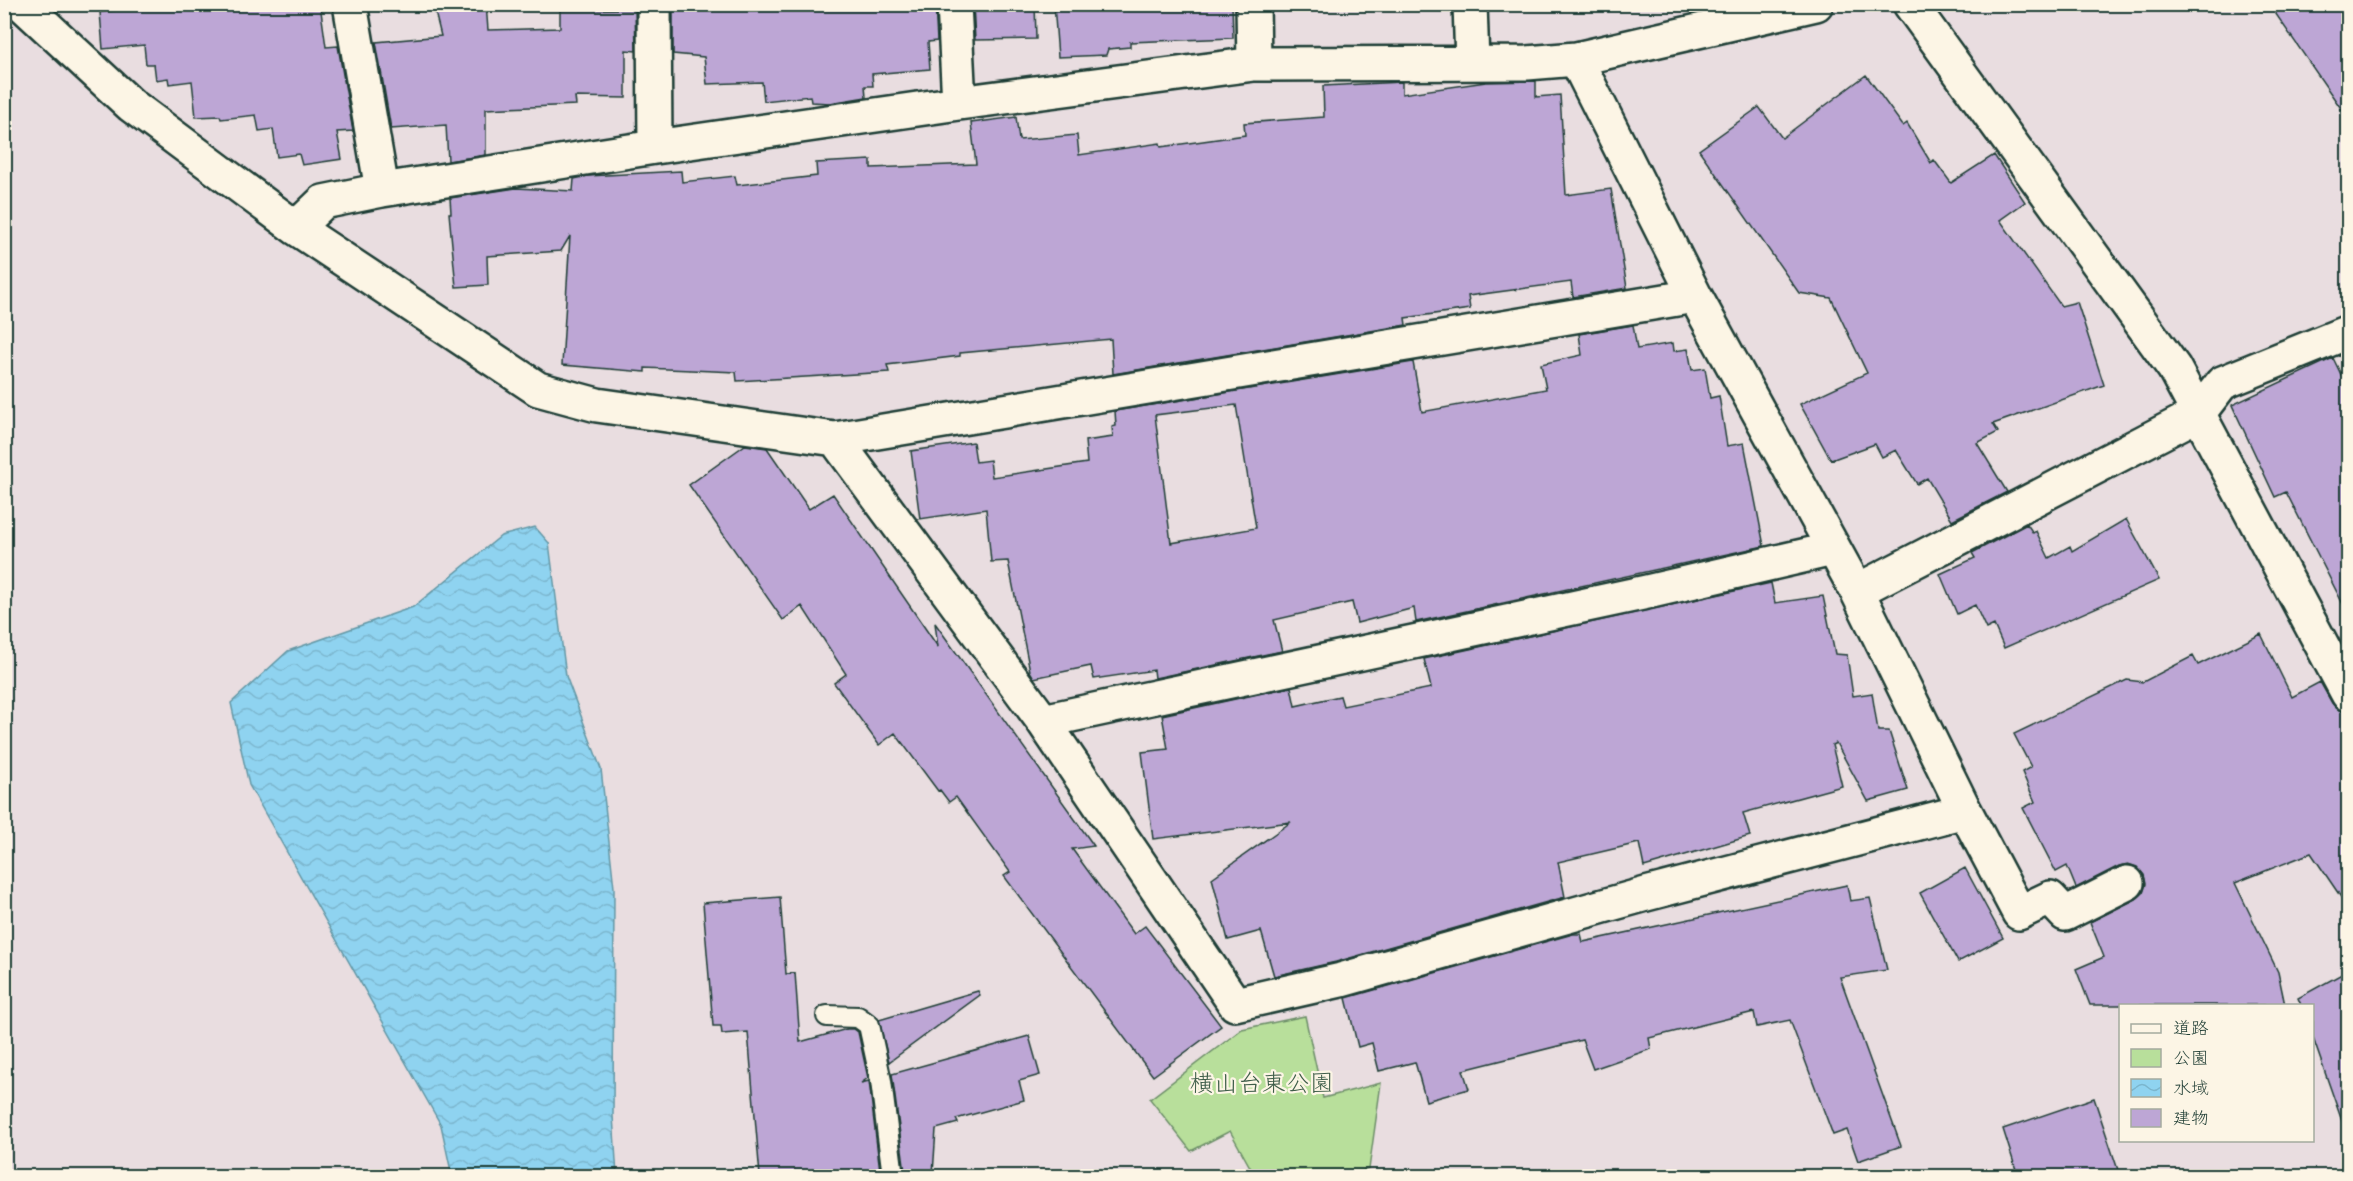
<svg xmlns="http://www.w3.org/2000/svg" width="2353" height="1181" font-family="'Indie Flower','Klee One',sans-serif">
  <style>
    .green { fill: #b8df9b; stroke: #6c8e68; stroke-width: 1.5 }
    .water { fill: url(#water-waves); stroke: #6297a5; stroke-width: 1.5 }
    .building { fill: #bda6d5; stroke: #1f3d34; stroke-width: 1.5; fill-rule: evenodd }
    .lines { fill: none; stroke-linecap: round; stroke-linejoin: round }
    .service-casing { stroke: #1f3d34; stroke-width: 24 }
    .minor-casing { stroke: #1f3d34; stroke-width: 38 }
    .service { stroke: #fcf5e5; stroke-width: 20 }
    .minor { stroke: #fcf5e5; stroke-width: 33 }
    .labels { text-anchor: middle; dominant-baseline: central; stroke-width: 4.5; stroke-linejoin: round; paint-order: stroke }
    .park-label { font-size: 24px; fill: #3e5d49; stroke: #fcf5e5 }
  </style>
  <defs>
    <pattern id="water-waves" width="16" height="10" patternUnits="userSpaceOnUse" patternTransform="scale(1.5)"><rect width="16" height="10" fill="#8fd3f0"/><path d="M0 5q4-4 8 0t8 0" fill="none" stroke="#7bb6ce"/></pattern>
  </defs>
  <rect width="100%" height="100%" fill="#e9dde0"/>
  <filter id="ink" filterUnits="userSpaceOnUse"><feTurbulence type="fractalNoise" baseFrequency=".0167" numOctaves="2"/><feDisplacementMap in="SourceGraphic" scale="12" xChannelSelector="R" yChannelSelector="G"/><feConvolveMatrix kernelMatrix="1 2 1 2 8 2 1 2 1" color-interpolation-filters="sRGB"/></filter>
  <g filter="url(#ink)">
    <path class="green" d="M1305,1016L1323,1098L1381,1083L1369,1169L1343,1176H1255L1230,1131L1191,1151L1150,1099L1242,1029Z"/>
    <path class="water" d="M535,527L549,543L566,676L601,769L614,888L613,1116L617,1176H452L441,1125L249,785L231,703L288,651L413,607L501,536Z"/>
    <path class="building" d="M175,4H320L326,47L338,46L353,131L337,132L342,159L302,165L299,154L277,157L273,129L259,131L256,115L221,119L220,116L196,117L192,81L169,84L168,78L156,80L154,64H146L144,45L103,49L100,12Z
      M433,4H486L488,30L560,28V10L635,9L636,51L626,50V98L575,97L576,105L486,109V155L448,161L446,125L391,129L376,42L441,36Z
      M695,4H935L937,41L928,42L930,69L872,74L873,86H865L866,97L830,103L811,102L810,96L764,101L762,82L707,84L704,57L673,54V9L695,8Z
      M973,4H1035L1036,39L975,40Z
      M1054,4H1232L1233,38L1130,42V47L1108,49L1106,55L1058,57Z
      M2269,4H2349V120Z
      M1866,75L1903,126L1907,123L1931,163L1934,160L1951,183L1994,155L2025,202L2000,220L2061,306L2077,302L2104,385L1993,424L1998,432L1977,443L2007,492L1952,520L1927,478L1917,484L1896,450L1882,457L1875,444L1831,460L1800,404L1867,373L1831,298L1799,293L1699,150L1759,107L1782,138Z
      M1536,81V97L1560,95L1566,195L1611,189L1627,288L1573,297L1571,282L1468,296L1470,309L1405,318L1406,325L1113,374L1111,339L960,353V356L887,365L889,372L737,381L736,372L645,368V372L562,365L570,236L561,251L487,256L488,285L456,287L449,213H451L450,198L516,188L573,191L574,179L588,176L681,171L682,182L735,176L737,185L817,176L816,163L871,160V168L976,164L971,123L1016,117L1019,140L1077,135L1079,155L1160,143L1161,147L1245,135L1244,123L1324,117L1323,86L1402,82V94L1486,82Z
      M1633,325L1637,349L1673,343L1674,351L1688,349L1692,370L1705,368L1710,398L1719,396L1727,446L1744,443L1764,546L1416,622L1414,608L1357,623L1352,602L1274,620L1282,651L1155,678L1154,670L1094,679L1091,666L1034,678L1030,671L1008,561L991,562L986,509L920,519L911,451L973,442L976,462L990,460L992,477L1087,463L1085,441L1113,437L1112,427L1116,426L1115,411L1413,362L1422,412L1546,389L1541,364L1582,355L1579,334ZM1236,405L1256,528L1171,543L1155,415Z
      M2333,358L2349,391V616L2286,492L2275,497L2232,405Z
      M745,445L767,448L809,509L833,494L938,647L935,623L1094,846L1072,849L1134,934L1145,926L1221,1026L1153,1076L1004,876L1010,872L956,797L949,802L940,790L938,791L895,733L879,745L834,683L846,674L802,606L783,620L689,485Z
      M2126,519L2159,580L2004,648L1994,625L1986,629L1975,605L1957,614L1940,574L1975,558L1972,553L2027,524L2033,533L2036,531L2049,558L2070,546L2072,551Z
      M1771,583L1775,603L1823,596L1835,654L1847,655L1853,696L1872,693L1878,731H1889L1908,790L1868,801L1836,743L1832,745L1842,786L1743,813L1750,836L1644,867L1639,843L1558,862L1565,897L1336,962L1274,976L1261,931L1228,940L1212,878L1291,822L1153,839L1142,752L1168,749L1162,715L1291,687L1295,706L1340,696L1343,706L1431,688L1424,659Z
      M2261,634L2292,697L2320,682L2332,703L2339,710L2349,713V909L2311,853L2235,883L2278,972L2285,1005H2090L2076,969L2104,957L2090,922L2136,899L2143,893L2146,884L2144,875L2137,867L2128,864L2119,866L2076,888L2067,866L2056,872L2023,808L2035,802L2022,772L2031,767L2014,734L2127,680L2143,682L2193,656L2198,665Z
      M1965,868L2003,938L1958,962L1920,893Z
      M1847,885L1850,901L1870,898L1887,970L1840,977L1901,1146L1858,1161L1847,1130L1833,1135L1790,1020L1757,1027L1754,1012L1649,1038L1651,1049L1593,1069L1582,1040L1463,1070L1469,1089L1426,1101L1415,1062L1379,1071L1372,1043L1358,1047L1346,998L1573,934H1581L1583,942Z
      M780,897L786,974L795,973L800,1042L847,1029H854L858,1032L868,1078L861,1083L869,1081L880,1171L874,1170V1176H760L748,1032L722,1034L721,1026H713L703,903Z
      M2349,970V1123L2343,1124L2313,1038V1005H2301L2298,998Z
      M978,991L980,995L889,1062L879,1020Z
      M1029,1036L1040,1075L1019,1081L1024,1100L956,1119L958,1123L936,1129L933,1174L905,1172L892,1074Z
      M2094,1098L2120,1176H2018L2003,1129Z"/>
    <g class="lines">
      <g class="service-casing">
        <path id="service" d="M827,1016L858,1017L869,1025L881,1081L893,1176"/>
      </g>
      <g class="minor-casing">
        <path id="minor" d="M22,4L131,105L296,228L538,389L597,405L835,439L1695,296
          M350,4L382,190
          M654,4L655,147
          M954,4L959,103
          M1253,4L1254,64
          M1470,4L1472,63
          M1910,4L2174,368L2348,694
          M1576,59L1695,296L1857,591L1965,811L2019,913L2050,898L2065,914L2127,883
          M296,228L323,202L382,190L655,147L959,103L1254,64L1527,63L1576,59L1816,4
          M835,439L1043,721L1235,1004L1341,980L1646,894L1965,811
          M1857,591L2198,414L2222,383L2348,332
          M1043,721L1647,592L1833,549"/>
      </g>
      <use href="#service" class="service"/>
      <use href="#minor" class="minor"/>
    </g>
  </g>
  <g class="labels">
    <g class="park-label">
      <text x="1262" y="1085">横山台東公園</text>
    </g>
  </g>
  <rect width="2353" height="1181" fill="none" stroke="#fcf5e5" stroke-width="24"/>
  <rect x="12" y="12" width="2329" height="1157" fill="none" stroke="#1f3d34" stroke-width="2" filter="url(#ink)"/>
  <rect x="2119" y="1004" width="195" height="138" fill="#fcf5e5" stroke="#a4ab9e" stroke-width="1.5"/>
  <rect x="2131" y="1024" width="30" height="9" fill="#fcf5e5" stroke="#a4ab9e" stroke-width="1.5"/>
  <text x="2173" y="1034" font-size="18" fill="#1f3d34">道路</text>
  <rect x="2131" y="1049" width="30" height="18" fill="#b8df9b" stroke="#a4ab9e" stroke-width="1.5"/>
  <text x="2173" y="1064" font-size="18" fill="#1f3d34">公園</text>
  <rect x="2131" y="1079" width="30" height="18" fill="url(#water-waves)" stroke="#a4ab9e" stroke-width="1.5"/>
  <text x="2173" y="1094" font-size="18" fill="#1f3d34">水域</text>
  <rect x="2131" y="1109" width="30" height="18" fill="#bda6d5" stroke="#a4ab9e" stroke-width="1.5"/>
  <text x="2173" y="1124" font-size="18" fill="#1f3d34">建物</text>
</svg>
